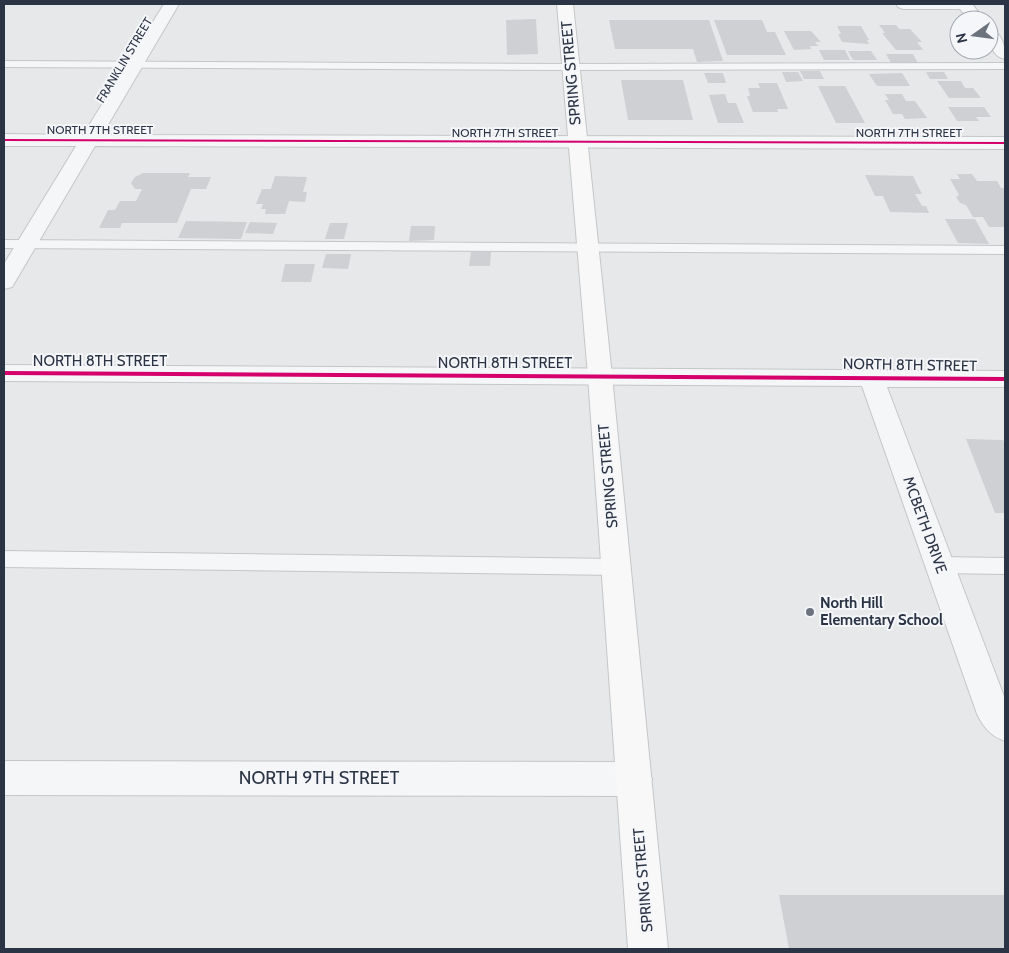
<svg xmlns="http://www.w3.org/2000/svg" width="1009" height="953" font-family="Cabin,sans-serif">
  <style>
    .building { fill: #ced0d3 }
    .lines { fill: none; stroke-linecap: round; stroke-linejoin: round }
    .service-casing { stroke: #c4c6c8; stroke-width: 2 }
    .minor-casing { stroke: #c4c6c8; stroke-width: 2 }
    .tertiary-casing { stroke: #c4c6c8; stroke-width: 2 }
    .secondary-casing { stroke: #c4c6c8; stroke-width: 2 }
    .service { fill: #f5f6f7; fill-rule: evenodd }
    .minor { fill: #f5f6f7; fill-rule: evenodd }
    .tertiary { fill: #f5f6f7; fill-rule: evenodd }
    .secondary { fill: #f8f8f8; fill-rule: evenodd }
    .cycleway-casing { stroke: #f4f6f9; stroke-width: 3 }
    .cycleway { fill: #d6006c; fill-rule: evenodd }
    .poi-dot { fill: #6c737f; stroke: #f4f6f9; stroke-width: 2 }
    .labels { text-anchor: middle; dominant-baseline: central; stroke-width: 4; stroke-linejoin: round; paint-order: stroke }
    .far-street-label { font-size: 12px; fill: #2b3445; stroke: #f4f6f9 }
    .street-label { font-size: 15px; fill: #2b3445; stroke: #f4f6f9 }
    .poi-label { font-size: 15px; font-weight: bold; fill: #2b3445; stroke: #f4f6f9; text-anchor: start }
    .near-street-label { font-size: 18px; fill: #2b3445; stroke: #f4f6f9 }
  </style>
  <rect width="100%" height="100%" fill="#e6e8ea"/>
  <path class="building" d="M536,19L538,54L507,55L506,20Z
    M609,20H709L723,61L697,62L693,49H615Z
    M714,20H762L767,32H775L786,55H727Z
    M879,25H896L899,29H910L922,42H917L923,50H896L882,33H885Z
    M837,26H861L869,40H867L869,44L842,42L838,34H841Z
    M784,31H811L821,42H815L818,46H810L811,49L794,50Z
    M819,50H845L850,60H824Z
    M848,51H871L877,60H853Z
    M886,54H913L918,63H891Z
    M800,71H820L824,79H804Z
    M782,72H798L803,81L786,82Z
    M926,72H944L948,79H930Z
    M704,73H723L726,83H708Z
    M902,73L910,86H877L869,74Z
    M621,80H683L693,120H628Z
    M937,81H961L965,88H973L981,98H949Z
    M758,83H777L788,109H777L778,112H753L747,96H750L748,88H760Z
    M818,86H845L865,123H836Z
    M725,94L728,103H736L744,123H718L709,95Z
    M885,94H902L906,101H915L927,118L905,119L902,114H893L885,100H889Z
    M948,107H984L991,117H976L979,121H957Z
    M143,173H190L188,177H211L206,189H191L177,223H122L120,228H99L108,210H115L120,201H136L142,189H135L131,183L135,177Z
    M957,174H972L977,181H997L1001,188H1005V227H989L983,217H973L966,205L960,203L956,197L959,195L950,179H960Z
    M865,175L913,176L922,194H915L922,206H926L929,213L890,212L883,196H875Z
    M275,176L307,177L303,192H307L305,202L289,201L285,214H265L266,209H261L263,204H256L262,189H271Z
    M945,219H975L989,244L958,243Z
    M186,221L247,222L241,239L178,238Z
    M250,222L277,223L273,234L245,233Z
    M330,223H348L344,239H325Z
    M411,226H435L434,240L409,241Z
    M471,252H491L490,266H469Z
    M326,254H351L348,269L322,268Z
    M285,264H315L311,282H281Z
    M966,439L1003,440L1005,445V513H995Z
    M779,895H1005V949H789Z"/>
  <g class="lines">
    <g class="service-casing">
      <path id="service" d="M4,61L570,64L1005,63V69L570,70L4,67Z
        M4,240L1005,246V254L4,248Z
        M4,551L616,559L623,561L626,567L623,573L616,575L4,567Z
        M939,557L1005,558V574L939,573L932,571L929,565L932,559Z"/>
    </g>
    <g class="minor-casing">
      <path id="minor" d="M164,4H179L102,135L1005,137V149L95,146L15,282L12,287L4,289V264L76,146H4V134L83,135Z
        M896,4H972L969,7L964,9H903L898,7Z
        M4,365L1005,371V387H887L1005,699V741C991,736 984,728 977,714L862,386L4,381Z
        M4,761L634,762L647,767L652,779L647,791L634,796L4,795Z"/>
    </g>
    <g class="tertiary-casing">
      <path id="tertiary" d="M956,4H972L985,20H969Z
        M989,29C1003,33 1005,46 1005,59C991,56 989,42 989,29Z"/>
    </g>
    <g class="secondary-casing">
      <path id="secondary" d="M557,4H573L612,376L668,949H628L588,376Z"/>
    </g>
    <use href="#service" class="service"/>
    <use href="#minor" class="minor"/>
    <use href="#tertiary" class="tertiary"/>
    <use href="#secondary" class="secondary"/>
    <g class="cycleway-casing">
      <path id="cycleway" d="M4,139L1005,142V144L4,141Z
        M4,371L1005,377V381L4,375Z"/>
    </g>
    <use href="#cycleway" class="cycleway"/>
  </g>
  <circle class="poi-dot" cx="810" cy="612" r="5"/>
  <g class="labels">
    <g class="far-street-label">
      <text transform="translate(124 60) rotate(-59)">FRANKLIN STREET</text>
      <text x="100" y="129">NORTH 7TH STREET</text>
      <text x="505" y="132">NORTH 7TH STREET</text>
      <text x="909" y="132">NORTH 7TH STREET</text>
    </g>
    <g class="street-label">
      <text transform="translate(571 73) rotate(-95)">SPRING STREET</text>
      <text x="100" y="361">NORTH 8TH STREET</text>
      <text x="505" y="363">NORTH 8TH STREET</text>
      <text transform="translate(910 365) rotate(1)">NORTH 8TH STREET</text>
      <text transform="translate(608 476) rotate(-95)">SPRING STREET</text>
      <text transform="translate(925 525) rotate(70)">MCBETH DRIVE</text>
      <text transform="translate(643 880) rotate(-95)">SPRING STREET</text>
    </g>
    <g class="poi-label">
      <text x="820" y="603">North Hill<tspan x="820" dy="17">Elementary School</tspan></text>
    </g>
    <g class="near-street-label">
      <text x="319" y="778">NORTH 9TH STREET</text>
    </g>
  </g>
  <rect width="1009" height="953" fill="none" stroke="#2b3445" stroke-width="10"/>
  <g transform="translate(974 35) rotate(256)"><circle r="24" fill="#f4f6f9" stroke="#a4a8b1"/>
  <path d="M0-4L9 19L0 12L-9 19Z" fill="#6c737f"/>
  <text y="-8" font-size="14" font-weight="bold" text-anchor="middle" fill="#2b3445">N</text>
  </g>
</svg>
